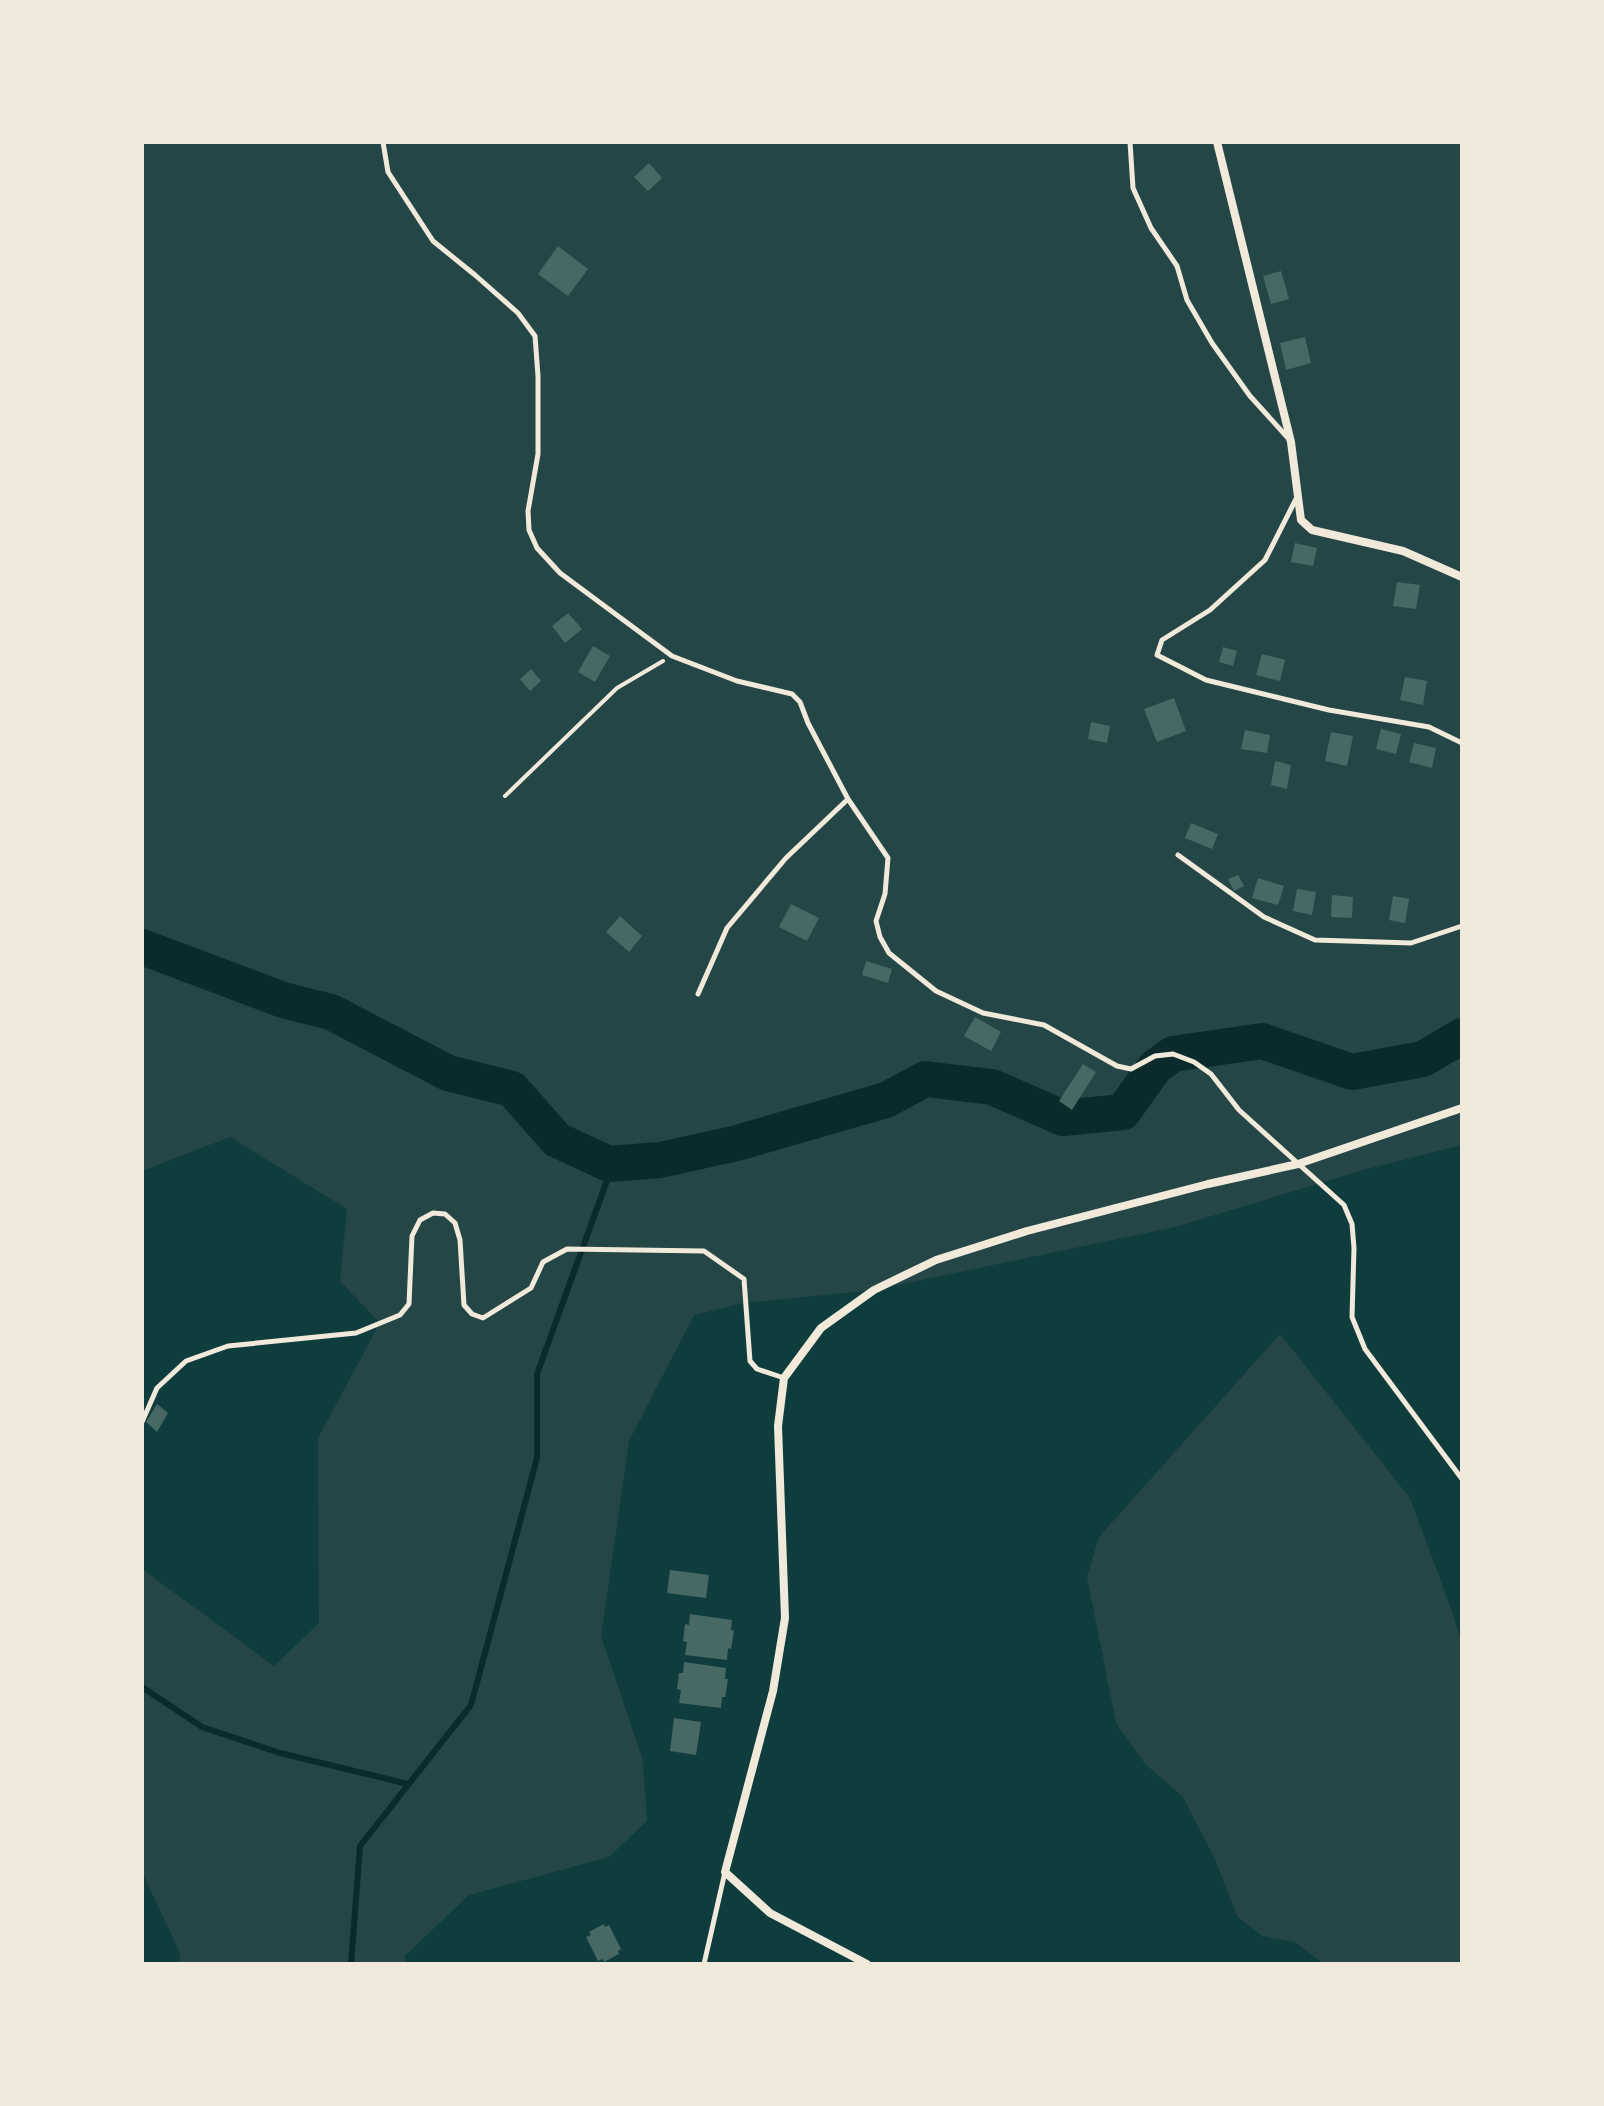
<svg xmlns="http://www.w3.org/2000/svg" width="1604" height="2106" font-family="'IBM Plex Sans',sans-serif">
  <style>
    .green { fill: #244646 }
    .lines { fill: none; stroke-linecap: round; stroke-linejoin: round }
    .stream { stroke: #0a2a2b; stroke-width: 6 }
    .river { stroke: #0a2a2b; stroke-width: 36 }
    .building { fill: #486865 }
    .path { stroke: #f1e9da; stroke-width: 4 }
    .service { stroke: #f1e9da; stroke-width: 5 }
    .minor { stroke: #f1e9da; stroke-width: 8 }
  </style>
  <rect width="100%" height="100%" fill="#0f3d3e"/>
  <path class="green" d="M142,142H1462V1145L1367,1169L1175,1227L874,1290L744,1303L694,1315L629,1441L601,1636L643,1761L647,1821L609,1857L469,1895L405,1956L406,1964H179L180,1953L142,1872V1569L274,1666L319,1623L318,1438L380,1323L340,1281L347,1209L230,1137L142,1171Z
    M1280,1334L1410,1498L1454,1617L1462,1645V1964H1324L1295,1942L1262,1936L1237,1916L1215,1859L1183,1797L1145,1764L1116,1723L1087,1577L1099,1537Z"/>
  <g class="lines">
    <path class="stream" d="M142,1687L202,1727L280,1753L408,1784
      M351,1964L360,1846L471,1705L537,1458V1374L613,1164"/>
    <path class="river" d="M142,947L283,1000L331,1012L448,1073L512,1089L557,1140L609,1164L660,1160L737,1143L886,1100L925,1079L992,1087L1063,1118L1123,1112L1155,1067L1173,1054L1262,1041L1352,1072L1423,1059L1462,1036"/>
  </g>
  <path class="building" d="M649,163L662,178L648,191L634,177Z
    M558,246L588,269L568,296L538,274Z
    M1281,271L1289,299L1271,304L1263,276Z
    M1305,337L1311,363L1286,370L1280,343Z
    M1295,543L1317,548L1313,566L1291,562Z
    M1397,582L1420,585L1416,609L1393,606Z
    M568,613L582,629L565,643L552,626Z
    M593,646L610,656L595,682L578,672Z
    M1223,647L1237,651L1233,666L1219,662Z
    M1262,654L1285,660L1280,681L1256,675Z
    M531,669L541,681L530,691L520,679Z
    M1405,677L1427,681L1423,705L1400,700Z
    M1174,698L1186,731L1157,742L1144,709Z
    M1091,722L1110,726L1107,743L1088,739Z
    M1381,729L1401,734L1396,754L1376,749Z
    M1245,730L1270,735L1267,753L1241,749Z
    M1331,732L1353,736L1347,766L1325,761Z
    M1414,743L1436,748L1432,768L1409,762Z
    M1275,761L1291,765L1287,789L1271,785Z
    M1191,823L1218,834L1212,849L1185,838Z
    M1238,875L1244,886L1234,891L1228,879Z
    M1258,878L1284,886L1278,905L1252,898Z
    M1297,889L1316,892L1312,915L1293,911Z
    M1332,895L1353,897L1352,918L1331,917Z
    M1393,896L1409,899L1405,923L1389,920Z
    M791,904L819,918L807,941L779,927Z
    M620,916L642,936L629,952L606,932Z
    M866,961L892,969L888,983L862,975Z
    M975,1017L1001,1032L991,1051L964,1036Z
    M1083,1064L1096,1072L1072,1110L1059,1101Z
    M157,1404L168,1413L157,1432L146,1422Z
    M670,1570L709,1575L706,1598L667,1593Z
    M690,1614L732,1620L731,1630L734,1631L731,1649L728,1648L727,1660L685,1655L687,1642L683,1641L685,1624L689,1625Z
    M684,1662L726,1668L725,1679H728L725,1697H722L721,1708L679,1703L681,1690L677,1689L679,1673H683Z
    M674,1718L701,1722L696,1755L670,1751Z
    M604,1924L605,1927L609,1925L621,1949L618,1951L619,1954L604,1962L603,1959L598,1961L586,1937L591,1935L589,1932Z"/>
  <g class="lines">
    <path class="path" d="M505,796L617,688L663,661"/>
    <path class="service" d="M383,142L388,172L433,241L475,275L518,313L535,336L538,376V454L528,511L529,530L537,548L560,573L672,656L737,681L792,694L800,702L808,723L848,799L888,858L885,894L876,921L880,937L889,953L936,991L983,1013L1044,1025L1117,1066L1131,1069L1155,1056L1173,1054L1194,1062L1211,1074L1239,1110L1344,1205L1352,1224L1354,1248L1352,1317L1365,1349L1462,1479
      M1130,142L1133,188L1151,228L1177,266L1187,300L1212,343L1250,396L1288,438
      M1298,495L1265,560L1210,610L1162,640L1157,655L1206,680L1329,710L1429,727L1462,743
      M1178,855L1264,917L1315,940L1411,943L1462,926
      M698,994L727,928L786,858L848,799
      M142,1422L157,1388L186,1361L228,1346L356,1333L400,1315L409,1304L412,1236L420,1220L433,1213L445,1214L455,1223L460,1240L464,1305L472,1314L483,1318L531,1288L543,1262L567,1249L704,1251L744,1279L750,1361L757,1369L784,1378
      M704,1964L725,1872"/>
    <path class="minor" d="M1217,142L1291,442L1301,520L1312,530L1403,551L1462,577
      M867,1964L770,1913L725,1872L773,1691L785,1618L778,1426L784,1378L821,1328L874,1290L936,1260L1027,1231L1208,1184L1298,1164L1462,1108"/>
  </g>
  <rect width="1604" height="2106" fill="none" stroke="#f1e9da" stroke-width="288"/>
</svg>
